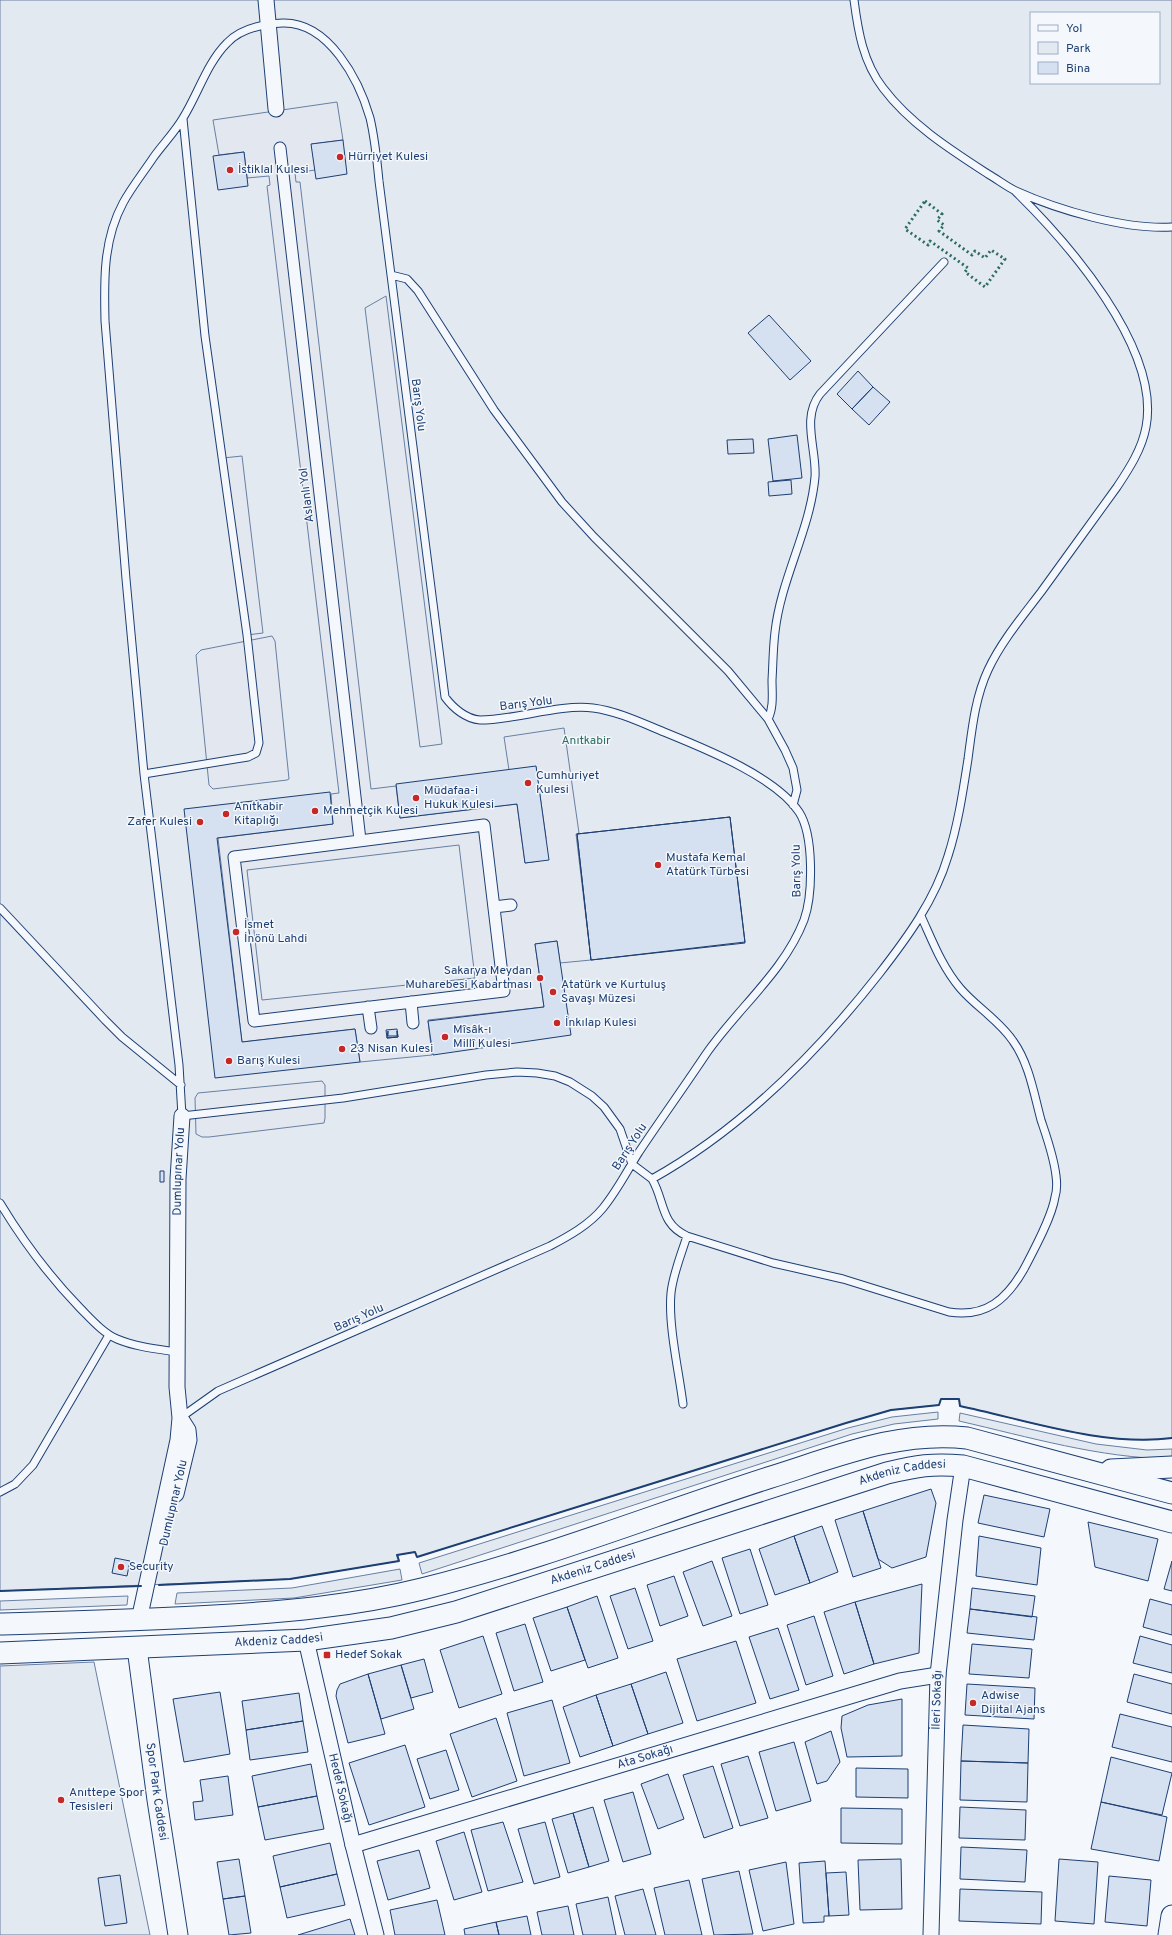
<svg xmlns="http://www.w3.org/2000/svg" width="1172" height="1935" font-family="Overpass,sans-serif">
  <style>
    .green { fill: #e3e9f0; stroke: #687fa3; fill-rule: evenodd }
    .parking { fill: #e3e8f0; stroke: #687fa3; fill-rule: evenodd }
    .building { fill: #d5e0f0; stroke: #1d3f73 }
    .lines { fill: none; stroke-linecap: round; stroke-linejoin: round }
    .service-casing { stroke: #1d3f73; stroke-width: 9 }
    .pedestrian-casing { stroke: #1d3f73; stroke-width: 13 }
    .minor-casing { stroke: #1d3f73; stroke-width: 17 }
    .tertiary-casing { stroke: #1d3f73; stroke-width: 21 }
    .secondary-casing { stroke: #1d3f73; stroke-width: 23 }
    .service { stroke: #f4f7fb; stroke-width: 7 }
    .pedestrian { stroke: #f4f7fb; stroke-width: 11 }
    .minor { stroke: #f4f7fb; stroke-width: 15 }
    .tertiary { stroke: #f4f7fb; stroke-width: 19 }
    .secondary { stroke: #f4f7fb; stroke-width: 21 }
    .hedge { stroke: #2c6c60; stroke-width: 3; stroke-dasharray: 2 3; stroke-linecap: butt }
    .wall { stroke: #1d3f73; stroke-width: 2 }
    .poi-dot { fill: #c62828; stroke: #f4f7fb; stroke-width: 1.5 }
    .labels { text-anchor: middle; dominant-baseline: central; stroke-width: 3; stroke-linejoin: round; paint-order: stroke }
    .poi-label { font-size: 12px; fill: #1d3f73; stroke: #f4f7fb; text-anchor: start }
    .street-label { font-size: 12px; fill: #1d3f73; stroke: #f4f7fb }
    .park-label { font-size: 12px; fill: #2c6c60; stroke: #f4f7fb }
  </style>
  <rect width="100%" height="100%" fill="#f4f7fb"/>
  <path class="green" d="M0,0H1172V1438C1104,1447 1026,1420 960,1406L959,1399H941L939,1405L891,1410L846,1423L417,1557L415,1552L398,1555L399,1561L290,1579L0,1591ZM1031,13H1159V83H1031Z
    M938,1412V1419L894,1424L852,1434L422,1574L419,1563L848,1428L892,1417Z
    M960,1413L1096,1444L1147,1450L1172,1449V1459C1099,1458 1029,1437 959,1421Z
    M400,1569L402,1580L294,1598L175,1604L177,1593L292,1588Z
    M128,1596L127,1605L0,1610V1601Z
    M94,1662L150,1935H0V1666Z"/>
  <path class="parking" d="M337,102L343,140L312,144L315,170L295,173L296,182H300L371,789L396,786L400,818L517,804L525,863L539,861L546,838L536,767L509,770L504,737L564,728L579,833L576,834L591,960L560,963L557,941L535,944L544,1007L428,1020L432,1055L360,1062L355,1029L242,1042L218,838L333,824L331,794L339,793L267,186L270,185L269,176L247,178L244,152L219,155L213,120ZM459,845L475,978L262,1000L247,870Z
    M386,296L442,744L420,747L365,308Z
    M242,456L263,633L247,635L223,458Z
    M272,636L275,641L289,779L287,780L213,789L209,785L196,655L201,650Z
    M322,1081L325,1085V1118L324,1123L209,1137H202L196,1134L195,1098L198,1093Z"/>
  <path class="building" d="M343,140L347,174L316,179L311,144Z
    M244,152L248,186L218,190L213,156Z
    M769,315L811,361L790,380L748,333Z
    M858,371L873,387L852,409L837,394Z
    M873,387L890,402L869,425L852,409Z
    M797,435L802,478L773,481L768,439Z
    M753,439L754,453L728,454L727,440Z
    M791,480L792,494L769,496L768,482Z
    M536,766L549,860L525,863L517,804L400,818L396,784Z
    M330,792L333,824L217,838L242,1042L355,1029L360,1062L215,1078L184,809Z
    M730,817L745,942L591,960L577,834Z
    M730,817L745,943L591,960L577,834Z
    M557,941L571,1035L433,1055L428,1021L544,1007L535,944Z
    M397,1029L398,1037L387,1038L386,1030Z
    M388,1031V1036H397V1031L398,1037L387,1038Z
    M160,1171H164V1182H160Z
    M931,1489L936,1503L926,1557L892,1568L878,1559L863,1511Z
    M984,1495L1050,1509L1044,1537L978,1523Z
    M863,1511L881,1568L853,1577L835,1520Z
    M1088,1522L1158,1539L1148,1581L1095,1567Z
    M822,1526L838,1572L810,1583L794,1536Z
    M794,1536L810,1583L775,1595L759,1549Z
    M979,1536L1041,1548L1037,1585L976,1576Z
    M750,1549L768,1605L740,1614L722,1558Z
    M115,1558L130,1561L127,1576L112,1573Z
    M712,1561L732,1616L703,1626L683,1572Z
    M1172,1561V1591L1164,1589Z
    M674,1576L688,1616L660,1626L647,1585Z
    M922,1584L919,1653L874,1664L855,1602Z
    M635,1588L653,1641L628,1649L610,1596Z
    M972,1588L1035,1596L1032,1617L970,1609Z
    M597,1596L618,1658L588,1668L567,1607Z
    M1150,1599L1172,1605V1635L1143,1627Z
    M855,1602L874,1664L844,1674L824,1612Z
    M567,1607L585,1660L551,1671L533,1618Z
    M970,1609L1037,1617L1034,1640L967,1633Z
    M814,1616L833,1676L806,1685L787,1625Z
    M525,1624L543,1682L514,1691L496,1633Z
    M778,1628L799,1690L770,1699L749,1637Z
    M483,1636L502,1694L459,1708L440,1650Z
    M1140,1636L1172,1645V1673L1133,1663Z
    M736,1641L756,1703L697,1721L677,1659Z
    M972,1644L1032,1649L1029,1678L969,1674Z
    M424,1659L433,1692L411,1698L401,1665Z
    M401,1665L414,1709L381,1719L368,1674Z
    M666,1672L683,1723L648,1734L631,1684Z
    M368,1674L385,1734L348,1743L336,1696L337,1690L340,1684Z
    M1134,1674L1172,1684V1714L1127,1702Z
    M631,1684L648,1734L613,1746L596,1695Z
    M967,1684L1035,1688L1034,1719L965,1715Z
    M220,1692L230,1754L184,1762L173,1699Z
    M299,1693L303,1721L246,1730L242,1701Z
    M596,1695L613,1746L580,1757L563,1707Z
    M902,1699V1756L847,1757L841,1728L842,1716L868,1705Z
    M552,1700L570,1763L524,1776L507,1713Z
    M1120,1714L1172,1727V1762L1112,1747Z
    M496,1718L517,1781L472,1797L450,1734Z
    M303,1721L308,1752L250,1760L246,1730Z
    M963,1725L1029,1729L1028,1763L961,1761Z
    M831,1731L840,1762L827,1781L817,1784L805,1742Z
    M794,1742L811,1801L776,1811L759,1752Z
    M405,1745L425,1807L369,1825L349,1763Z
    M446,1750L459,1790L430,1799L417,1759Z
    M748,1756L768,1818L740,1826L721,1764Z
    M1111,1757L1172,1773L1162,1815L1101,1802Z
    M961,1761L1028,1763L1027,1802L960,1800Z
    M311,1764L317,1796L258,1807L252,1776Z
    M713,1766L733,1828L704,1838L683,1775Z
    M856,1768L908,1769V1798L856,1797Z
    M668,1774L684,1819L658,1829L641,1784Z
    M228,1776L233,1815L195,1820L193,1802L203,1801L200,1780Z
    M633,1792L651,1854L623,1862L604,1800Z
    M317,1796L324,1829L265,1840L258,1807Z
    M1101,1802L1167,1817L1159,1861L1091,1849Z
    M593,1807L609,1861L589,1867L573,1813Z
    M960,1807L1026,1810L1025,1840L959,1838Z
    M841,1808L902,1809V1844L841,1843Z
    M573,1813L589,1867L568,1873L552,1819Z
    M503,1822L523,1882L488,1891L471,1830Z
    M545,1822L560,1877L534,1884L518,1829Z
    M464,1832L482,1892L454,1900L436,1841Z
    M330,1843L337,1874L280,1887L273,1856Z
    M961,1847L1027,1850L1025,1882L960,1879Z
    M419,1850L430,1888L388,1900L377,1861Z
    M239,1859L245,1896L223,1899L217,1862Z
    M901,1859L902,1909L860,1910L858,1860Z
    M1059,1859L1098,1862L1094,1924L1055,1921Z
    M825,1861L829,1916H824V1922L803,1923L799,1863Z
    M786,1862L794,1924L763,1931L749,1870Z
    M739,1871L753,1934L714,1935L702,1879Z
    M846,1872L849,1915L829,1916L826,1873Z
    M337,1874L345,1905L287,1918L280,1887Z
    M120,1875L127,1923L105,1926L98,1878Z
    M1109,1876L1151,1880L1147,1926L1105,1922Z
    M689,1880L702,1935H665L654,1888Z
    M643,1889L656,1935H625L615,1896Z
    M960,1889L1042,1892L1041,1924L959,1921Z
    M245,1896L251,1933L229,1935L223,1899Z
    M608,1897L616,1935H583L576,1904Z
    M437,1900L445,1935H395L390,1910Z
    M568,1906L574,1935H542L537,1912Z
    M527,1916L531,1935H499L496,1922Z
    M350,1919L355,1935H298Z
    M496,1922L499,1935H465L464,1929Z"/>
  <g class="lines">
    <g class="service-casing">
      <path id="service" d="M854,0C858,31 863,62 883,88C910,124 951,150 988,174C997,179 1007,187 1016,191C1058,210 1126,230 1172,227
        M768,719C774,707 772,693 772,680C773,664 773,648 775,632C781,578 810,531 815,477C817,450 801,418 820,394L944,262
        M144,774L248,757L256,753L259,743L247,635L205,336L183,119
        M793,805L797,790L793,768L785,750L768,719L728,671L594,537L562,502L494,410L418,291L407,279L391,275C387,243 383,212 379,181C377,160 375,139 370,118C359,80 329,22 283,23C263,24 241,28 227,43C207,63 198,94 183,118C175,132 162,145 153,158C143,173 131,188 123,203C103,240 104,281 105,321L126,579L144,774L179,1065L182,1116L343,1098L486,1075L517,1072L537,1073L555,1076L570,1082L592,1096L604,1107L620,1129L632,1164L652,1179C740,1130 817,1053 879,974C907,938 935,900 948,856C958,825 963,791 968,759C972,729 975,698 988,670C1001,642 1022,617 1041,592C1066,557 1092,522 1117,487C1129,469 1142,449 1146,427C1161,348 1067,242 1015,191
        M0,908L105,1020L122,1037L181,1085
        M652,1179C665,1201 660,1224 687,1236L773,1263L843,1279L949,1312C986,1318 1007,1299 1024,1269C1034,1250 1052,1217 1055,1197C1057,1190 1057,1183 1056,1176C1054,1157 1047,1138 1041,1120C1034,1094 1029,1063 1013,1041C999,1020 976,1007 960,988C942,967 932,940 921,916
        M0,1203C23,1241 49,1276 80,1308C91,1319 103,1333 117,1339C136,1347 157,1349 177,1352
        M683,1404C679,1372 668,1325 671,1293C673,1274 681,1255 687,1236
        M180,1418L218,1391L550,1246C569,1236 589,1225 603,1208C617,1191 627,1171 639,1152C661,1119 684,1087 706,1054C737,1009 784,972 804,920C813,895 814,835 799,812C775,776 703,748 664,732C642,723 617,711 593,708C558,704 516,720 480,720C466,719 453,708 445,697L391,275
        M0,1492L15,1484L33,1465L109,1335"/>
    </g>
    <g class="pedestrian-casing">
      <path id="pedestrian" d="M280,148L360,840
        M484,825L504,991L254,1021L234,857Z
        M494,907L511,905
        M411,1002L413,1023
        M368,1007L371,1028"/>
    </g>
    <g class="minor-casing">
      <g id="minor">
        <path d="M266,0L276,109"/>
        <path d="M176,1494L189,1440L188,1430L181,1419"/>
        <path id="s1" d="M139,1620L178,1440L180,1418L177,1387L178,1179L182,1116"/>
        <path id="s2" d="M306,1640L353,1845L376,1935"/>
        <path id="s3" d="M353,1845L900,1681L938,1675"/>
        <path id="s4" d="M931,1935L938,1675L955,1520L963,1466"/>
      </g>
    </g>
    <g class="tertiary-casing">
      <g id="tertiary">
        <path id="s5" d="M137,1648L157,1800L178,1935"/>
      </g>
    </g>
    <g class="secondary-casing">
      <g id="secondary">
        <path d="M1111,1470L1172,1467"/>
        <path d="M0,1624C71,1622 143,1620 214,1616C283,1612 354,1606 422,1589C540,1560 653,1515 768,1478C833,1458 898,1430 967,1438L1172,1493"/>
        <path id="s6" d="M0,1653L306,1640L391,1628L456,1612L887,1473C917,1466 932,1463 963,1466L1172,1522"/>
        <path d="M1169,1935L1172,1916"/>
      </g>
    </g>
    <use href="#service" class="service"/>
    <use href="#pedestrian" class="pedestrian"/>
    <use href="#minor" class="minor"/>
    <use href="#tertiary" class="tertiary"/>
    <use href="#secondary" class="secondary"/>
    <path class="hedge" d="M925,201L942,214L937,220L944,225L939,231L972,255L975,251L985,258L991,250L1005,259L985,287L965,272L968,268L930,241L928,245L905,229Z"/>
    <path class="wall" d="M159,1585L290,1579L399,1561L397,1555L415,1552L417,1557L846,1423L891,1410L939,1405L941,1399H959L960,1406C1026,1420 1104,1447 1172,1438
      M0,1591L141,1586"/>
  </g>
  <g class="poi-dot">
    <circle cx="340" cy="157" r="4"/>
    <circle cx="230" cy="170" r="4"/>
    <circle cx="528" cy="783" r="4"/>
    <circle cx="416" cy="798" r="4"/>
    <circle cx="315" cy="811" r="4"/>
    <circle cx="226" cy="814" r="4"/>
    <circle cx="200" cy="822" r="4"/>
    <circle cx="658" cy="865" r="4"/>
    <circle cx="236" cy="932" r="4"/>
    <circle cx="540" cy="978" r="4"/>
    <circle cx="553" cy="992" r="4"/>
    <circle cx="557" cy="1023" r="4"/>
    <circle cx="445" cy="1037" r="4"/>
    <circle cx="342" cy="1049" r="4"/>
    <circle cx="229" cy="1061" r="4"/>
    <circle cx="121" cy="1567" r="4"/>
    <rect x="323" y="1651" width="8" height="8" rx="2"/>
    <circle cx="973" cy="1703" r="4"/>
    <circle cx="61" cy="1800" r="4"/>
  </g>
  <g class="labels">
    <g class="poi-label">
      <text x="348" y="157">Hürriyet Kulesi</text>
      <text x="238" y="170">İstiklal Kulesi</text>
      <text x="536" y="776">Cumhuriyet<tspan x="536" dy="14">Kulesi</tspan></text>
      <text x="424" y="791">Müdafaa-i<tspan x="424" dy="14">Hukuk Kulesi</tspan></text>
      <text x="234" y="807">Anıtkabir<tspan x="234" dy="14">Kitaplığı</tspan></text>
      <text x="323" y="811">Mehmetçik Kulesi</text>
      <text x="192" y="822" text-anchor="end">Zafer Kulesi</text>
      <text x="666" y="858">Mustafa Kemal<tspan x="666" dy="14">Atatürk Türbesi</tspan></text>
      <text x="244" y="925">İsmet<tspan x="244" dy="14">İnönü Lahdi</tspan></text>
      <text x="532" y="971" text-anchor="end">Sakarya Meydan<tspan x="532" dy="14">Muharebesi Kabartması</tspan></text>
      <text x="561" y="985">Atatürk ve Kurtuluş<tspan x="561" dy="14">Savaşı Müzesi</tspan></text>
      <text x="565" y="1023">İnkılap Kulesi</text>
      <text x="453" y="1030">Mîsâk-ı<tspan x="453" dy="14">Millî Kulesi</tspan></text>
      <text x="350" y="1049">23 Nisan Kulesi</text>
      <text x="237" y="1061">Barış Kulesi</text>
      <text x="129" y="1567">Security</text>
      <text x="335" y="1655">Hedef Sokak</text>
      <text x="981" y="1696">Adwise<tspan x="981" dy="14">Dijital Ajans</tspan></text>
      <text x="69" y="1793">Anıttepe Spor<tspan x="69" dy="14">Tesisleri</tspan></text>
    </g>
    <g class="street-label">
      <text transform="translate(418 405) rotate(83)">Barış Yolu</text>
      <text transform="translate(307 495) rotate(-97)">Aslanlı Yol</text>
      <text transform="translate(526 704) rotate(-7)">Barış Yolu</text>
      <text transform="translate(797 871) rotate(-91)">Barış Yolu</text>
      <text transform="translate(630 1147) rotate(-57)">Barış Yolu</text>
      <text stroke="none"><textPath href="#s1" startOffset="453">Dumlupınar Yolu</textPath></text>
      <text transform="translate(359 1318) rotate(-24)">Barış Yolu</text>
      <text stroke="none"><textPath href="#s6" startOffset="927">Akdeniz Caddesi</textPath></text>
      <text transform="translate(174 1503) rotate(-77)">Dumlupınar Yolu</text>
      <text stroke="none"><textPath href="#s6" startOffset="603">Akdeniz Caddesi</textPath></text>
      <text stroke="none"><textPath href="#s6" startOffset="279">Akdeniz Caddesi</textPath></text>
      <text stroke="none"><textPath href="#s4" startOffset="235">İleri Sokağı</textPath></text>
      <text stroke="none"><textPath href="#s3" startOffset="305">Ata Sokağı</textPath></text>
      <text stroke="none"><textPath href="#s2" startOffset="152">Hedef Sokağı</textPath></text>
      <text stroke="none"><textPath href="#s5" startOffset="145">Spor Park Caddesi</textPath></text>
    </g>
    <g class="park-label">
      <text x="586" y="741">Anıtkabir</text>
    </g>
  </g>
  <rect x="1030" y="12" width="130" height="72" fill="#f4f7fb" stroke="#9eadc5"/>
  <rect x="1038" y="25" width="20" height="6" fill="#f4f7fb" stroke="#9eadc5"/>
  <text x="1066" y="32" font-size="12" fill="#1d3f73">Yol</text>
  <rect x="1038" y="42" width="20" height="12" fill="#e3e9f0" stroke="#9eadc5"/>
  <text x="1066" y="52" font-size="12" fill="#1d3f73">Park</text>
  <rect x="1038" y="62" width="20" height="12" fill="#d5e0f0" stroke="#9eadc5"/>
  <text x="1066" y="72" font-size="12" fill="#1d3f73">Bina</text>
</svg>
